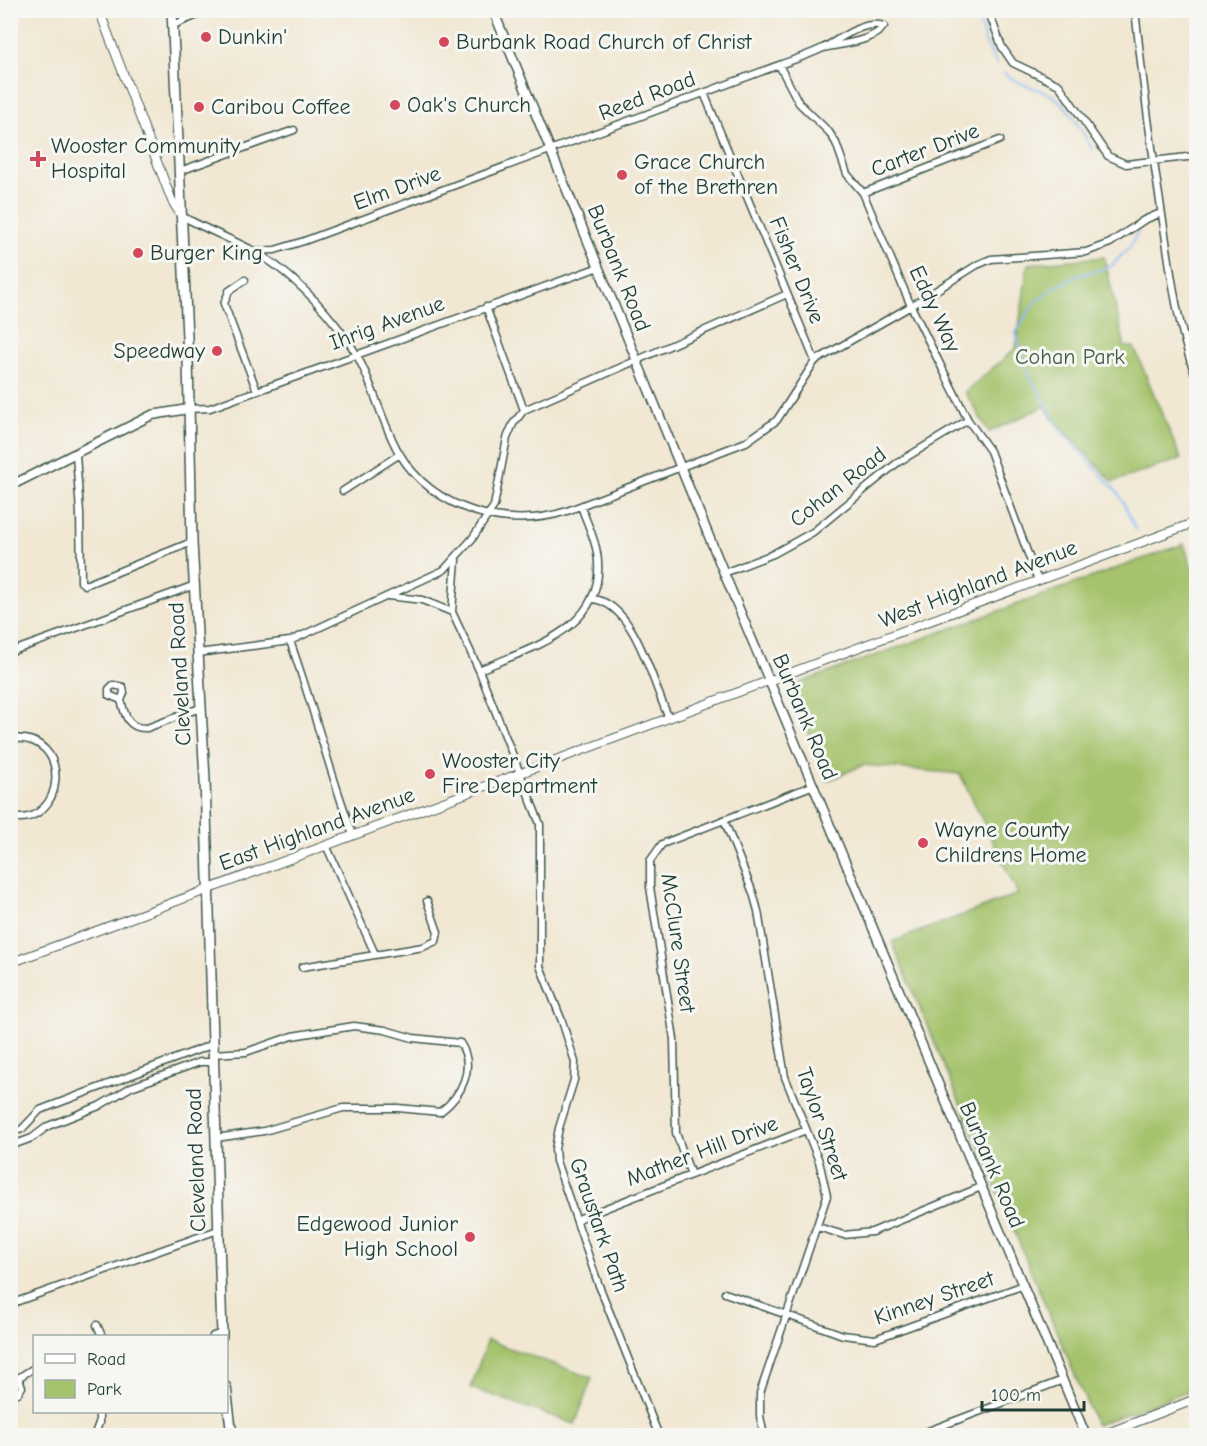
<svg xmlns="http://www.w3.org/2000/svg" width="1207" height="1446" font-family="'Comic Neue',sans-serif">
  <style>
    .green { fill: #a4c36c; stroke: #628050; stroke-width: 1.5 }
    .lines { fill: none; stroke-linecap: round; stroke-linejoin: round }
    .stream { stroke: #86b9f3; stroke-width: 2 }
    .minor-casing { stroke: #3e564c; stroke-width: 9 }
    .tertiary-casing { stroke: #3e564c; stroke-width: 10 }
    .secondary-casing { stroke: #3e564c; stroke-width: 11 }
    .primary-casing { stroke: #3e564c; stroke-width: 12 }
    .minor { stroke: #fff; stroke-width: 6 }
    .tertiary { stroke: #fff; stroke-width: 8 }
    .secondary { stroke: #fff; stroke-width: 8 }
    .primary { stroke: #fff; stroke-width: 9 }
    .poi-dot { fill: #d1495b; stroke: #f6f6f2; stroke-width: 2 }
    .labels { text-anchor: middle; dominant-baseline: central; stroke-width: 6; stroke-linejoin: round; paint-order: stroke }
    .poi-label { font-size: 22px; fill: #1f3d34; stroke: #f6f6f2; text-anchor: start }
    .street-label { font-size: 22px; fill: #1f3d34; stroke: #f6f6f2 }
    .park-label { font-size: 22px; fill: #405e42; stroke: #f6f6f2 }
  </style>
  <rect width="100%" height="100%" fill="#f6f6f2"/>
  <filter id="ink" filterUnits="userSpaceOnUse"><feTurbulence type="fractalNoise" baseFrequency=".0167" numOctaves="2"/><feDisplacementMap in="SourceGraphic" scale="12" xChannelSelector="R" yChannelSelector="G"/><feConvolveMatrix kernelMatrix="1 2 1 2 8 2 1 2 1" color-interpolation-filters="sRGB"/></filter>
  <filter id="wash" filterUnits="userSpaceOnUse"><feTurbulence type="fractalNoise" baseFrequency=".008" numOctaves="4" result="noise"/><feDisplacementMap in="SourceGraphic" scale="24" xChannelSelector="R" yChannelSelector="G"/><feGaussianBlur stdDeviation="1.35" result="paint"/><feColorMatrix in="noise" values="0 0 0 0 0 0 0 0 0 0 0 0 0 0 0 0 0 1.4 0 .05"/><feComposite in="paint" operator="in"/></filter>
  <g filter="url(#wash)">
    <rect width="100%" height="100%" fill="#f1e7d2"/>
    <path class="green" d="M1104,257L1125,347H1134L1181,459L1113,482L1052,418L1045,406L989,432L965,392L1016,348L1028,264Z
      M1184,544L1196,580V1388L1096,1425L892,942L1018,894L960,774L863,765L827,781L791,686Z
      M487,1340L592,1378L575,1424L471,1388Z"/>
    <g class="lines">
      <path class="stream" d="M976,10L985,42L997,65
        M1004,73C1018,85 1035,87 1051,95C1069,104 1082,133 1093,150
        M1136,530L1119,494L1061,431L1026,369L1016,333L1034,303L1055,287L1077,276L1110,267L1130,247L1138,231"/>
    </g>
  </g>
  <g filter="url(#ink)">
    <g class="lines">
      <g class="minor-casing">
        <path id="minor" d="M988,10L1002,47L1013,63L1059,85L1108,156L1126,164L1196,156
          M1135,10C1143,85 1153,160 1165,234C1172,282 1179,332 1196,377
          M173,25L210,10
          M779,65L799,103L829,132L836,143L847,174L863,193L911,306L968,420L990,451L1038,581
          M704,93L815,361
          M180,171L294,130
          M863,193L1000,140
          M182,216C205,229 229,238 252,250C287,269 322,305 345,337C371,371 378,416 399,453C433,510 507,531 567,511L746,442L777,420L815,361L911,306L977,265L991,259L1086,252L1110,243L1144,220L1161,213
          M255,251L275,250L304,241L779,65C793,60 809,55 823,48C841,39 862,20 884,26C873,42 840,44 823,48
          M245,280L229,291L224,304L257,391
          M486,307L524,410
          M188,409L210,408L599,267
          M76,454L80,513L81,582L85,585L192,542
          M343,491L400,454
          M724,573L773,554L813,532L897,463L968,420
          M388,596L422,600L452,612L479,670L540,824V966L562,1021L575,1062L574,1080L559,1128L555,1149L556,1161L598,1283L659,1436
          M593,599C636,604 653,686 669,718
          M452,612L456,560
          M290,641C313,705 329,771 353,835
          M10,652L195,585
          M198,653L290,641L444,570L472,539L494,506L507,438L513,424L524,410L787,294
          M479,670C533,647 609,628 597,553C595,538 586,521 581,506
          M121,700L109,695V689L113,685L123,687L124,693L121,700C125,716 128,729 147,728L200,708
          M10,739C75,731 66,829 10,817
          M724,820L753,893L758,911L785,1077L819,1161L827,1196L760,1393V1416L764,1436
          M326,845L375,954
          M302,967L423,947L436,941L438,932L427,901
          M212,1054L246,1052L292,1036L354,1026L385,1030L413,1038L460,1043C476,1067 462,1096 440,1112L398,1108H343L264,1131L216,1138
          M10,1133L22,1129L40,1110L211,1045
          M10,1146L32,1138L48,1126L99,1106L131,1087L200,1062H212
          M691,1175L676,1133L674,1039L650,887V861L662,844L814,785
          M578,1219L806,1130
          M818,1227L844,1235L872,1232L981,1187
          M725,1293L843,1335L875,1339L1024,1285
          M10,1304L218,1230
          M97,1325L102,1336
          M213,1336L222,1333
          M10,1377L18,1378L22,1387L18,1393L10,1394
          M18,1378L34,1368
          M94,1436L99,1423V1412
          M915,1436L1063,1380"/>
      </g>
      <g class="tertiary-casing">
        <path id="tertiary" d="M99,10L172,201L181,215
          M10,963L1196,522
          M1100,1436L1196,1399"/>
      </g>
      <g class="secondary-casing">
        <path id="secondary" d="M493,10L724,573L1086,1436
          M10,486L152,415L188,409"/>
      </g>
      <g class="primary-casing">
        <path id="primary" d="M172,10L188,359L192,542L205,780L222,1336
          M226,1387L232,1436"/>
      </g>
      <use href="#minor" class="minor"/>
      <use href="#tertiary" class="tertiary"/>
      <use href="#secondary" class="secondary"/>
      <use href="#primary" class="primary"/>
    </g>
  </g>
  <g class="poi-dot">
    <circle cx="206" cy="37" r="6"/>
    <circle cx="444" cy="42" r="6"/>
    <circle cx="395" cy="105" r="6"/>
    <circle cx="199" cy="107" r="6"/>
    <path d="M35 150h6v6h6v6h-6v6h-6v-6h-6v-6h6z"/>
    <circle cx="622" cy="175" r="6"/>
    <circle cx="138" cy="253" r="6"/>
    <circle cx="217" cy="351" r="6"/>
    <circle cx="430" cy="774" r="6"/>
    <circle cx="923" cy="843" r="6"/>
    <circle cx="470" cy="1237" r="6"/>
  </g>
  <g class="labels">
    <g class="poi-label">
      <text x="218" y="37">Dunkin'</text>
      <text x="456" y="42">Burbank Road Church of Christ</text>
      <text x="407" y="105">Oak's Church</text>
      <text x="211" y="107">Caribou Coffee</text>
      <text x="51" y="146">Wooster Community<tspan x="51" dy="25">Hospital</tspan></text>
      <text x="634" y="162">Grace Church<tspan x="634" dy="25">of the Brethren</tspan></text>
      <text x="150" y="253">Burger King</text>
      <text x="205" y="351" text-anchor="end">Speedway</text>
      <text x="442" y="761">Wooster City<tspan x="442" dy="25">Fire Department</tspan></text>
      <text x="935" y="830">Wayne County<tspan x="935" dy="25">Childrens Home</tspan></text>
      <text x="458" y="1224" text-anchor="end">Edgewood Junior<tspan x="458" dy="25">High School</tspan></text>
    </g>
    <g class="street-label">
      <text transform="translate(647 96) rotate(-21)">Reed Road</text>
      <text transform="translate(925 150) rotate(-21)">Carter Drive</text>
      <text transform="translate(397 188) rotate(-20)">Elm Drive</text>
      <text transform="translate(619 268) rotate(68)">Burbank Road</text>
      <text transform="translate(797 270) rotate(68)">Fisher Drive</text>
      <text transform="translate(935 309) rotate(65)">Eddy Way</text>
      <text transform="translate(387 323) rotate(-20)">Ihrig Avenue</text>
      <text transform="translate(838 487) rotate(-38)">Cohan Road</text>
      <text transform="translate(978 584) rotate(-21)">West Highland Avenue</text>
      <text transform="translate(180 674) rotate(-93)">Cleveland Road</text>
      <text transform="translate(805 717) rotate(67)">Burbank Road</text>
      <text transform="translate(317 829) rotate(-20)">East Highland Avenue</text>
      <text transform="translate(678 943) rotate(82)">McClure Street</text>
      <text transform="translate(822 1124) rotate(71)">Taylor Street</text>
      <text transform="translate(702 1151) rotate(-21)">Mather Hill Drive</text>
      <text transform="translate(196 1160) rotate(-92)">Cleveland Road</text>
      <text transform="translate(992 1165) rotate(67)">Burbank Road</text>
      <text transform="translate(599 1225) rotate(71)">Graustark Path</text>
      <text transform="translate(934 1298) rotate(-19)">Kinney Street</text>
    </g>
    <g class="park-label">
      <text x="1070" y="357">Cohan Park</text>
    </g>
  </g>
  <rect width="1207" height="1446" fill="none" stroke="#f6f6f2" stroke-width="36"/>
  <rect x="33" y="1335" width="195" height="78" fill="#f6f6f2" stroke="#a0aca6" stroke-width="1.5"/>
  <rect x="45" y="1354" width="30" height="9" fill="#ffffff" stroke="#a0aca6" stroke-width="1.5"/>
  <text x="87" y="1365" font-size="18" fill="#1f3d34">Road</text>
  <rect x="45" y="1380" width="30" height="18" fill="#a4c36c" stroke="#a0aca6" stroke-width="1.5"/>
  <text x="87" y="1395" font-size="18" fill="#1f3d34">Park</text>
  <path d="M982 1401v9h102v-9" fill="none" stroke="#1f3d34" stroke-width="3"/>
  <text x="991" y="1401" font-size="18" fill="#1f3d34" stroke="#f6f6f2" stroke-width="4.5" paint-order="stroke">100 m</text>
</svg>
